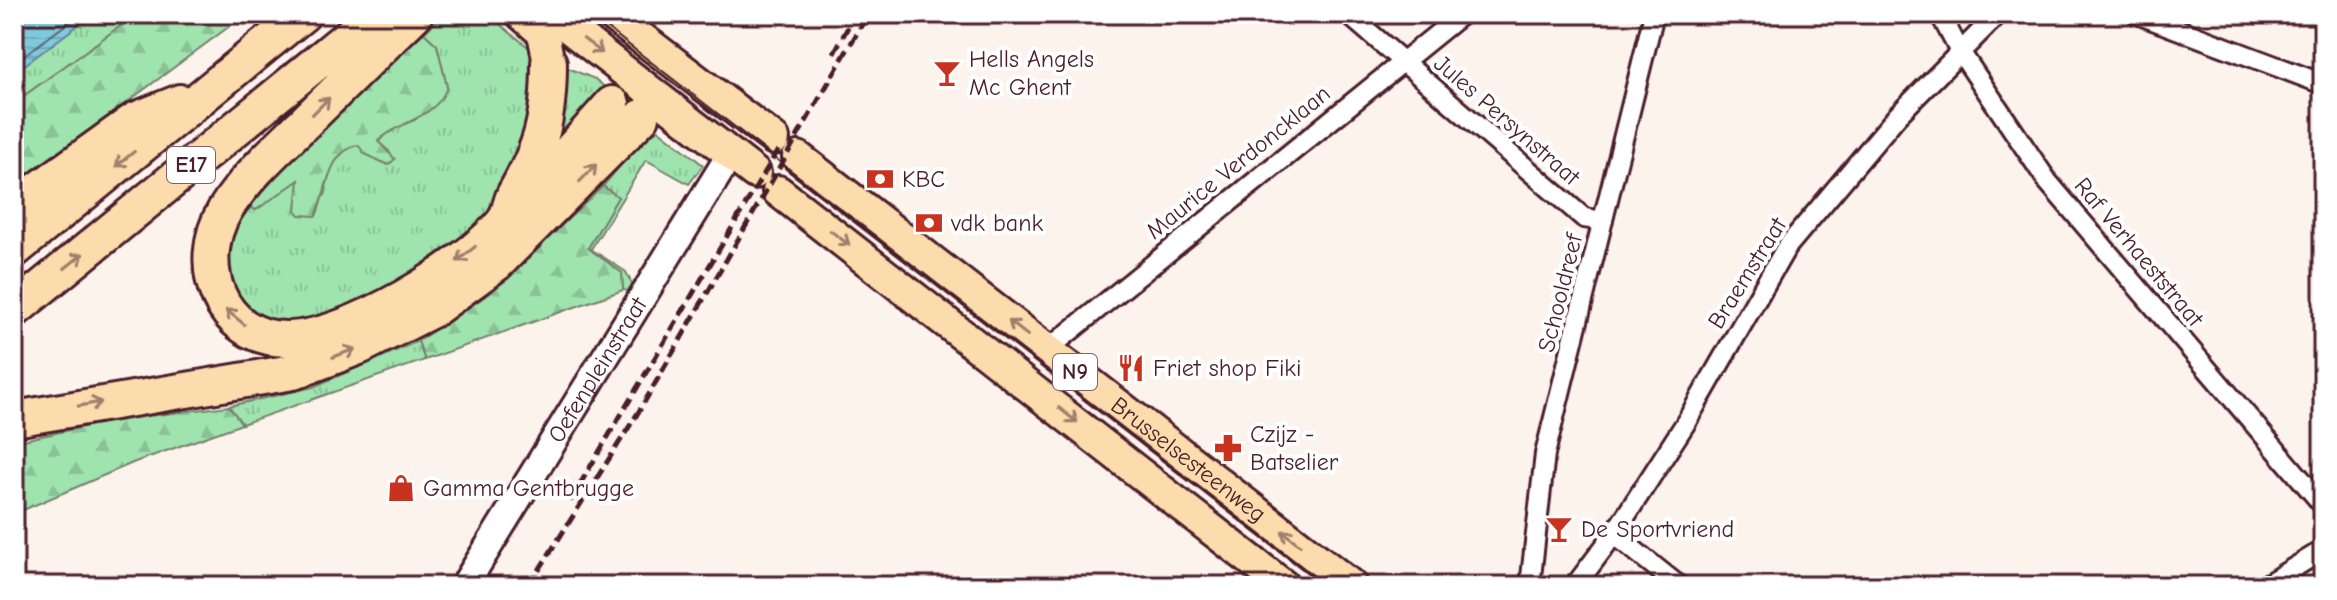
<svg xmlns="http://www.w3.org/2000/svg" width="2337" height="600" font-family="'Comic Neue',sans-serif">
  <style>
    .grass { fill: url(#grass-tufts); stroke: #74816c; stroke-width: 2 }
    .forest { fill: url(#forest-firs); stroke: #74816c; stroke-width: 2 }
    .water { fill: url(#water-rules); stroke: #698596; stroke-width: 2 }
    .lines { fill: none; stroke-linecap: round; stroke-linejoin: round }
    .shore { stroke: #5e6372; stroke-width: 2 }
    .street-casing { stroke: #4a1f2b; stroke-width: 24 }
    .secondary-casing { stroke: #4a1f2b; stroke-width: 32 }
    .primary-casing { stroke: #4a1f2b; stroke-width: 36 }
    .highway-casing { stroke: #4a1f2b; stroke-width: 40 }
    .street { stroke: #fff; stroke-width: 18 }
    .secondary { stroke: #fff; stroke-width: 26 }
    .primary { stroke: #fcdcac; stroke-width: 30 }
    .highway { stroke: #fcdcac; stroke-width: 34 }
    .tram { stroke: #4a1f2b; stroke-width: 2 }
    .rail { stroke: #4a1f2b; stroke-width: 5; stroke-dasharray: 12 6; stroke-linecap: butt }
    .oneway { stroke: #a37e6c }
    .labels { text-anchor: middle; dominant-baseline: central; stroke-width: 8; stroke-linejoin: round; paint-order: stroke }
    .shield { fill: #fff; stroke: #80626b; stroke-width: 2 }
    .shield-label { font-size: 22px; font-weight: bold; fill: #4a1f2b }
    .poi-label { font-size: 24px; fill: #4a1f2b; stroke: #fff; text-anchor: start }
    .street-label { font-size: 24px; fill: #4a1f2b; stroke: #fff }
  </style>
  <defs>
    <pattern id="grass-tufts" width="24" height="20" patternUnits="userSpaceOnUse" patternTransform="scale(2)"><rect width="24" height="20" fill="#9fe3ae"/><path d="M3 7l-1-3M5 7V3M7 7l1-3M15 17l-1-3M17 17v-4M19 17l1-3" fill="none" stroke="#8ac296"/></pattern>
    <pattern id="forest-firs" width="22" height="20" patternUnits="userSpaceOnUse" patternTransform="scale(2)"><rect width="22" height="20" fill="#9fe3ae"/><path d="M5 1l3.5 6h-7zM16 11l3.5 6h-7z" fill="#8ac296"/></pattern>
    <pattern id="water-rules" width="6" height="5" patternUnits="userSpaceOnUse" patternTransform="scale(2)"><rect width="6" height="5" fill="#7dc9dd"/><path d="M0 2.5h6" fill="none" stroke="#6eacbe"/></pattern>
  </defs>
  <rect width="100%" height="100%" fill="#fdf3ed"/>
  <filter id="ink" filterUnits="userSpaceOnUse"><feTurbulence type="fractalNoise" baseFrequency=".0125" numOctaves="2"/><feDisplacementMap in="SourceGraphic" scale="16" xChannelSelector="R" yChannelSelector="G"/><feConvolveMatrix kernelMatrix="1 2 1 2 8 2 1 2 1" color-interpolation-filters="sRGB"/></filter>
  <g filter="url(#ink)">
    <path class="grass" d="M14,14H137L14,103Z
      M444,14H487L542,58L531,129L493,212L474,234L398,288L301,326L262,320L242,305L230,282L226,259L237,225L250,204L300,179L296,210L325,195C327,178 335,145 358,145C368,145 380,150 390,152L378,142L390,129L415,120L447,87L437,45L424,33Z
      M558,64L595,79L611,92L555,142Z
      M659,130L703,165L689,184L646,160L591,249L626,272L632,284L628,291L623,290L622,273L588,248L618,197L603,186L643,139Z
      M418,341L425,360L242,424L229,406L313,387Z"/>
    <path class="forest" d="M137,14H246L14,186V103Z
      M424,33L437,45L447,87C436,119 400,120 378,141L395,159L388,165L365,154L358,145C327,152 327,192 316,216L300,215L296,210L299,180L256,210L251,208L250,204C301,143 361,82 424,33Z
      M603,186L618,197L588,248L622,273L623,290L425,360L418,341L493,291Z
      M229,406L242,424L135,462L14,514V442L116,420Z"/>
    <path class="water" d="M14,14H93L14,73Z"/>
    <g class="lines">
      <path class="shore" d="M14,63L80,14"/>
      <g class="street-casing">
        <path id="street" d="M1348,14L1584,218L1603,221
          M1940,14L1959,50L2048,182L2323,505
          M2137,14L2323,84
          M1047,350L1462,14
          M1614,534L1679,586
          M1530,586L1545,454L1654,14
          M1575,586L1614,534L1685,424L1786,248L1897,116L1998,14
          M2264,586L2323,550"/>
      </g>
      <g class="secondary-casing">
        <g id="secondary">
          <path id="s1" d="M464,586L730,155"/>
        </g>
      </g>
      <g class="primary-casing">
        <g id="primary">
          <path d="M521,14L543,33L549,63"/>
          <path d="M551,14L755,173"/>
          <path d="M610,14L774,139"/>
          <path id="s2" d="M798,157L1352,586"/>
          <path d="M778,191L1284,586"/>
        </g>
      </g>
      <g class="highway-casing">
        <path id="highway" d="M415,14C377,51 340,88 302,125C275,151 245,178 225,210C193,264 219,339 287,339C348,339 464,268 503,223C509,215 510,204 514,195C542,146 549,119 549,63
          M530,196L612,104
          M14,207L135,120L180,102
          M14,250L303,14
          M14,310L376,14
          M14,419L293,372L361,346L434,309L497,263L642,117"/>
      </g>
      <use href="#street" class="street"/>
      <use href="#secondary" class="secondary"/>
      <use href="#primary" class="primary"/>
      <use href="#highway" class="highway"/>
      <path class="tram" d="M589,14L1327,586"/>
      <path class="rail" d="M834,53L855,14
        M570,501L778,150
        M529,586L641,408L868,14"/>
    </g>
    <defs><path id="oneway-shaft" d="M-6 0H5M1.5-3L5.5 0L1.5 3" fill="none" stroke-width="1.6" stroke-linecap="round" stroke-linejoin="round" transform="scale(2)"/></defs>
    <g class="oneway">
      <use href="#oneway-shaft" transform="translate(593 46) rotate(37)"/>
      <use href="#oneway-shaft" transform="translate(321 106) rotate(-45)"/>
      <use href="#oneway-shaft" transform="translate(125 159) rotate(141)"/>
      <use href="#oneway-shaft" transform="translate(588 173) rotate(-46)"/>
      <use href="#oneway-shaft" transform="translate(840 238) rotate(37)"/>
      <use href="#oneway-shaft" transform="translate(466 254) rotate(141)"/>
      <use href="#oneway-shaft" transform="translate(74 261) rotate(-39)"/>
      <use href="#oneway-shaft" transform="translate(235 317) rotate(-141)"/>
      <use href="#oneway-shaft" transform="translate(1018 328) rotate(-142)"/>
      <use href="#oneway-shaft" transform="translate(344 353) rotate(-21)"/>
      <use href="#oneway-shaft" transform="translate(90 404) rotate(-10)"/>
      <use href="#oneway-shaft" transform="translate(1068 415) rotate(38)"/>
      <use href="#oneway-shaft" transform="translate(1291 538) rotate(-142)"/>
    </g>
  </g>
  <defs>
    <g id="bar-bare" transform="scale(2.16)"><path d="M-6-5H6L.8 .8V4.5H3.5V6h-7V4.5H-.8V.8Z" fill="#c8321e" stroke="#fff" stroke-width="2.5" paint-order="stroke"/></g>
    <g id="bank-bare" transform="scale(2.16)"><path d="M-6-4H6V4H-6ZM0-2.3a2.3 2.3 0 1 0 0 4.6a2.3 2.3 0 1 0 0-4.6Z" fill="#c8321e" stroke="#fff" stroke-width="2.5" paint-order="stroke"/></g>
    <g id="restaurant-bare" transform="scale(2.16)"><path d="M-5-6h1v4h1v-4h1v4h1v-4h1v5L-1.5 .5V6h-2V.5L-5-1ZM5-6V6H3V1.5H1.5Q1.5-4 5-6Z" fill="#c8321e" stroke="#fff" stroke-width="2.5" paint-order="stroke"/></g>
    <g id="pharmacy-bare" transform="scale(2.16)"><path d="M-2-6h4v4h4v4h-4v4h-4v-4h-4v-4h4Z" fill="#c8321e" stroke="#fff" stroke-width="2.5" paint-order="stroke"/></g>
    <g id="shop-bare" transform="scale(2.16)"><path d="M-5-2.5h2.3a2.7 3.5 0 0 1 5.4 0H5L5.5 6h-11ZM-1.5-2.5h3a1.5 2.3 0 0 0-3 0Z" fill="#c8321e" stroke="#fff" stroke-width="2.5" paint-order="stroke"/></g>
  </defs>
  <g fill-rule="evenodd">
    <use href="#bar-bare" x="947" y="73"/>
    <use href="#bank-bare" x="880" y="179"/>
    <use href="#bank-bare" x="929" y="223"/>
    <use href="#restaurant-bare" x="1131" y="368"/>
    <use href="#pharmacy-bare" x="1228" y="448"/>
    <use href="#shop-bare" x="401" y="488"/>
    <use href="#bar-bare" x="1559" y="529"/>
  </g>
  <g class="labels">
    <g class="shield">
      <rect x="167" y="147" width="48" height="36" rx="6"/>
      <rect x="1053" y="354" width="44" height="36" rx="6"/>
    </g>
    <g class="shield-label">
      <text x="191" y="165">E17</text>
      <text x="1075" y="372">N9</text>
    </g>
    <g class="poi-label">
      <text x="969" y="59">Hells Angels<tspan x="969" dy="28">Mc Ghent</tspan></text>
      <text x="902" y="179">KBC</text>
      <text x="951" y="223">vdk bank</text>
      <text x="1153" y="368">Friet shop Fiki</text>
      <text x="1250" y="434">Czijz -<tspan x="1250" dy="28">Batselier</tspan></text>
      <text x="423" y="488">Gamma Gentbrugge</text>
      <text x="1581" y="529">De Sportvriend</text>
    </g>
    <g class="street-label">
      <text transform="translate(1507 120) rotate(41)">Jules Persynstraat</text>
      <text transform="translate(1238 162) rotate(-39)">Maurice Verdoncklaan</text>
      <text transform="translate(2139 252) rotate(50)">Raf Verhaeststraat</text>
      <text transform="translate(1747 273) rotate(-58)">Braemstraat</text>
      <text transform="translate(1560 293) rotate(-76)">Schooldreef</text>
      <text stroke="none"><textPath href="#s1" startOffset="254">Oefenpleinstraat</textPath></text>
      <text stroke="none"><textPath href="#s2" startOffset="494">Brusselsesteenweg</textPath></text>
    </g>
  </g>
  <rect width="2337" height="600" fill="none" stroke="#fff" stroke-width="48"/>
  <rect x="24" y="24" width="2289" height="552" fill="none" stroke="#4a1f2b" stroke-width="3" filter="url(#ink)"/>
</svg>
